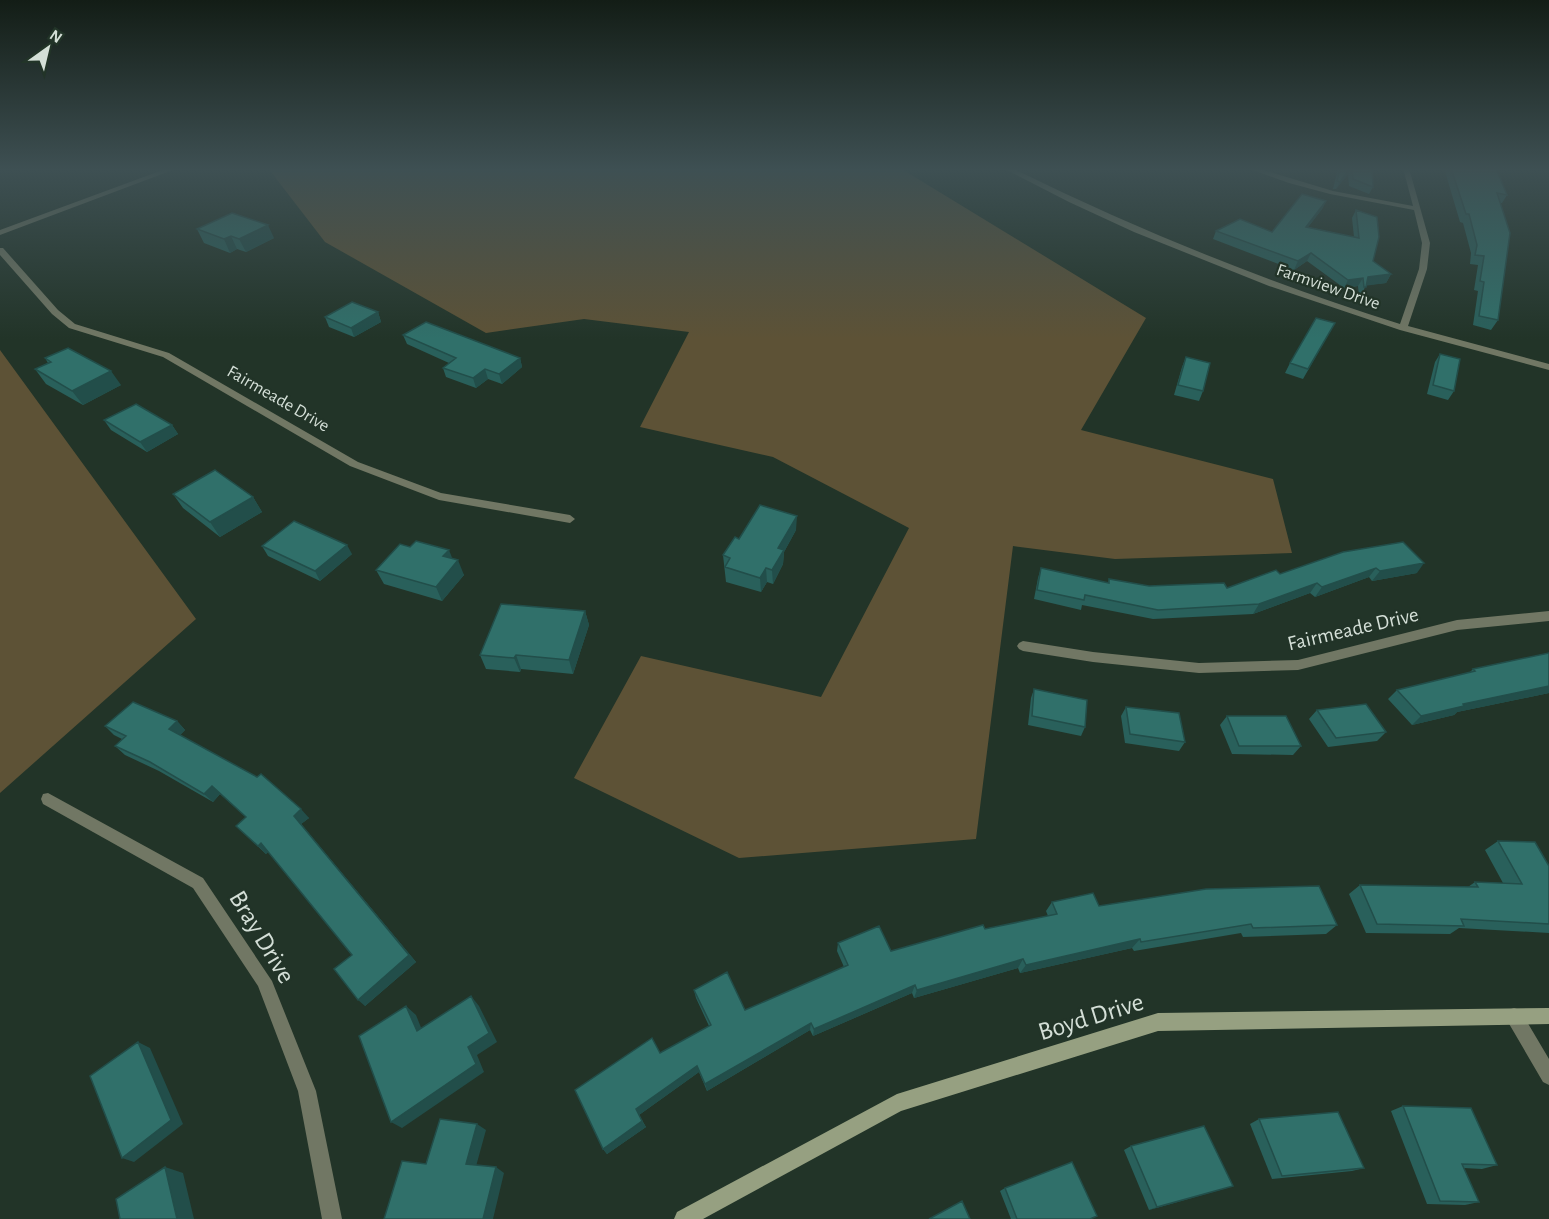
<svg xmlns="http://www.w3.org/2000/svg" width="1549" height="1219" font-family="'Alegreya Sans',sans-serif">
  <style>
    .green { fill: #5d5236 }
    .lines { fill: none; stroke-linecap: round; stroke-linejoin: round }
    .street { fill: #717764; fill-rule: evenodd }
    .secondary { fill: #96a081; fill-rule: evenodd }
    .wall { fill: #29605b }
    .shaded-wall { fill: #224e4a }
    .building { fill: #30706a; stroke: #224e4a; stroke-width: 1.5 }
    .labels { text-anchor: middle; dominant-baseline: central; stroke-width: 4.5; stroke-linejoin: round; paint-order: stroke }
    .far-street-label { font-size: 18px; fill: #d4dfd7; stroke: #223428 }
    .street-label { font-size: 21px; fill: #d4dfd7; stroke: #223428 }
    .near-street-label { font-size: 26px; fill: #d4dfd7; stroke: #223428 }
  </style>
  <rect width="100%" height="100%" fill="#223428"/>
  <path class="green" d="M268,168H900L1146,318L1081,430L1273,479L1292,553L1115,559L1013,546L976,839L739,858L574,778L641,656L821,697L909,528L773,457L640,427L689,332L584,319L486,333L325,242Z
    M0,350L196,619L0,793Z"/>
  <g class="lines">
    <path class="street" d="M168,168H178L0,235V230Z
      M1003,168H1012C1138,230 1266,282 1400,324L1419,269L1422,243L1414,210L1330,194L1289,183L1247,168H1257L1333,191L1413,206L1403,168H1409L1430,243L1427,269L1408,326L1549,364V370L1400,330L1269,286L1134,232L1069,202Z
      M0,248H3L58,310L75,324L169,353L358,462L441,493L570,515L575,519L570,523L439,500L350,466L163,357L69,328L52,314L0,255Z
      M1549,611V621L1457,630L1298,670L1199,673L1093,662L1023,651L1019,649L1017,646L1019,643L1023,641L1093,652L1199,663L1298,660L1457,620Z
      M48,793L203,878L272,981L316,1091L342,1219H322L298,1091L258,986L193,888L43,804L41,799L43,794Z
      M1514,1008L1520,1010L1549,1059V1085L1543,1082L1508,1022L1506,1016L1508,1010Z"/>
    <path class="secondary" d="M1549,1008V1024L1158,1031L901,1111L703,1219H674L677,1212L897,1094L1158,1013Z"/>
  </g>
  <path class="wall" d="M1338,168H1372L1373,187L1369,194L1349,186L1348,174L1336,189H1333Z
    M1444,168H1496L1507,195L1502,203H1500L1498,320L1491,330L1473,325L1478,291L1474,290L1478,265L1470,264L1471,253L1463,223L1460,222Z
    M1326,201L1322,209L1308,227L1354,237L1352,218L1356,210L1373,261L1391,274L1386,283L1366,285L1361,296H1359L1358,286L1344,288L1307,261L1294,270L1213,239L1216,231L1272,232Z
    M197,229L274,238L246,252L237,249L230,253L204,243Z
    M378,312L381,322L354,337L329,327L325,317Z
    M1335,323L1303,379L1285,373L1290,363Z
    M403,335L520,358L522,367L502,384L488,379L476,388L446,377L443,368L449,363L407,344Z
    M1440,354L1454,391L1448,400L1427,394L1435,362Z
    M1186,357L1203,391L1199,401L1174,395L1182,367Z
    M45,358L121,385L83,405L46,384L35,369L48,363Z
    M104,420L172,425L178,434L147,452L111,430Z
    M173,494L253,497L262,512L220,537L183,508Z
    M796,530L784,552L783,564L773,584L767,582L761,592L726,582L723,555L739,539Z
    M262,546L352,554L320,581L268,556Z
    M410,547L452,559L464,575L442,601L384,584L376,570Z
    M1343,552L1417,573L1372,581L1369,577L1315,597L1310,593L1253,614L1153,619L1082,605L1081,610L1034,599L1038,578L1041,568L1108,583L1109,579L1149,586L1227,588L1280,574Z
    M585,611L589,625L573,674L521,669L520,672L486,669L480,655Z
    M1549,653V693L1457,712L1454,715L1412,725L1388,699L1397,690L1470,672L1473,669Z
    M1034,689L1085,727L1081,736L1028,725L1031,698Z
    M1126,707L1185,742L1179,751L1125,743L1121,716Z
    M1317,710L1386,732L1377,741L1328,747L1309,719Z
    M1227,716L1301,746L1293,755L1232,754L1220,725Z
    M177,721L185,730L180,735L309,818L301,824L416,962L365,1006L352,955L268,852L266,854L236,826L246,817L220,794L213,802L159,771L125,755L115,746L122,739L114,735L105,726Z
    M1498,841L1549,866V933L1459,928L1450,934L1366,933L1349,894L1360,885L1468,887L1475,882L1503,883L1485,850Z
    M1052,902L1337,925L1326,934L1243,937L1241,933L1134,951L1132,948L1020,973L1018,968L914,998L912,993L813,1036L810,1030L707,1091L699,1072L639,1115L646,1127L607,1154L603,1149L660,1053L709,1026L696,998L694,990L745,1010L844,967L837,951L838,943L891,951L985,929L1048,916L1046,911Z
    M1403,1106L1497,1165L1482,1169L1464,1168L1479,1202L1465,1205L1427,1204L1391,1111Z
    M1259,1119L1364,1168L1352,1171L1272,1179L1250,1124Z
    M1131,1146L1233,1186L1149,1210L1124,1150Z
    M1005,1188L1091,1219H1011L1000,1191Z"/>
  <path class="shaded-wall" d="M1351,168L1348,174L1336,189L1340,182Z
    M1326,201L1322,209L1302,235L1306,227Z
    M268,225L274,238L246,252L239,239Z
    M231,236L237,249L230,253L224,239Z
    M1311,253L1307,261L1294,270L1298,261Z
    M1391,274L1386,283L1364,286L1368,277Z
    M1363,278L1358,286L1344,288L1348,280Z
    M378,312L381,322L354,337L351,328Z
    M520,358L522,367L502,384L499,374Z
    M485,369L488,379L476,388L473,378Z
    M111,371L121,385L83,405L72,391Z
    M172,425L178,434L147,452L140,442Z
    M253,497L262,512L220,537L210,522Z
    M797,516L796,530L784,552L783,564L773,584L772,570L778,548Z
    M347,545L352,554L320,581L315,571Z
    M449,550L455,565L443,556Z
    M458,560L464,575L442,601L436,587Z
    M1424,563L1417,573L1372,581L1380,571Z
    M766,568L767,582L761,592L760,578Z
    M1376,568L1369,577L1315,597L1322,587Z
    M1317,583L1310,593L1253,614L1259,604Z
    M585,611L589,625L573,674L569,660Z
    M516,655L521,669L520,672L514,658Z
    M1549,686V693L1457,712L1454,715L1412,725L1421,716L1463,704Z
    M177,721L185,730L177,738L169,729Z
    M212,786L220,794L213,802L204,794Z
    M301,809L309,818L301,824L416,962L365,1006L358,1000L409,955L294,816Z
    M261,843L269,851L266,854L258,846Z
    M1140,939L1132,948L1020,973L1026,965Z
    M1023,959L1018,968L914,998L917,990Z
    M915,985L912,993L813,1036L814,1029Z
    M471,996L479,1006L497,1042L477,1055L484,1072L402,1128L391,1122Z
    M406,1006L416,1015L426,1040L417,1031Z
    M811,1023L810,1030L707,1091L705,1084Z
    M138,1042L150,1048L183,1124L134,1162L122,1158Z
    M697,1066L699,1072L639,1115L636,1109Z
    M642,1121L646,1127L607,1154L603,1149Z
    M477,1124L486,1130L475,1170L466,1164Z
    M165,1167L183,1173L194,1219H177Z
    M496,1167L504,1173L493,1219H483Z
    M1233,1186L1224,1189L1149,1210L1157,1207Z"/>
  <path class="building" d="M1340,168H1350L1340,182L1337,181Z
    M1352,168H1372L1373,187L1353,179Z
    M1451,168H1496L1507,195L1497,193L1510,233L1498,320L1479,316L1484,282L1480,281L1484,256L1475,255L1477,245L1469,214H1466Z
    M1302,194L1326,201L1306,227L1359,238L1356,210L1377,217L1379,237L1373,261L1391,274L1368,277L1366,287H1364L1363,278L1348,280L1311,253L1298,261L1216,231L1240,219L1272,232Z
    M232,213L268,225L239,239L231,236L224,239L197,229Z
    M352,302L378,312L351,328L325,317Z
    M1316,318L1335,323L1308,369L1290,363Z
    M426,322L520,358L499,374L485,369L473,378L443,368L456,358L403,335Z
    M68,348L111,371L72,391L35,369L51,362L45,358Z
    M1440,354L1460,359L1454,391L1433,385Z
    M1186,357L1210,363L1203,391L1178,385Z
    M136,404L172,425L140,442L104,420Z
    M215,470L253,497L210,522L173,494Z
    M760,505L797,516L778,548L784,550L772,570L766,568L760,578L725,567L730,558L723,555L735,537L739,539Z
    M294,521L347,545L315,571L262,546Z
    M416,541L449,550L443,556L458,560L436,587L376,570L400,544L410,547Z
    M1403,542L1424,563L1380,571L1376,568L1322,587L1317,583L1259,604L1158,610L1085,595L1084,600L1037,590L1041,568L1109,583V579L1149,586L1224,583L1227,588L1276,570L1280,574L1343,552Z
    M501,604L585,611L569,660L516,655L514,658L480,655Z
    M1549,653V686L1463,704L1464,706L1421,716L1397,690L1475,671L1473,669Z
    M1034,689L1087,700L1085,727L1032,716Z
    M133,702L177,721L169,729L257,777L261,774L301,809L294,816L409,955L358,1000L334,969L352,955L261,843L258,846L236,826L246,817L212,786L204,794L150,762L115,746L126,736L105,726Z
    M1366,704L1386,732L1336,738L1317,710Z
    M1126,707L1179,713L1185,742L1130,734Z
    M1227,716H1286L1301,746H1239Z
    M1498,841L1535,842L1549,866V924L1461,919L1464,926L1377,924L1360,885L1478,887L1475,882L1522,884Z
    M1319,886L1337,925L1253,928L1251,924L1141,942L1140,939L1026,965L1023,959L917,990L915,985L814,1029L811,1023L705,1084L697,1066L636,1109L642,1121L603,1149L575,1090L652,1038L660,1053L711,1025L694,990L727,972L745,1010L848,965L838,943L879,926L891,951L983,925L985,929L1057,914L1052,902L1093,893L1099,906L1206,889Z
    M471,996L489,1033L468,1047L476,1064L391,1122L359,1036L406,1006L417,1031Z
    M138,1042L171,1120L122,1158L90,1076Z
    M1403,1106L1471,1108L1497,1165L1462,1164L1479,1202L1440,1201Z
    M1338,1112L1364,1168L1282,1176L1259,1119Z
    M440,1119L477,1124L466,1164L496,1167L483,1219H384L402,1161L426,1164Z
    M1204,1126L1233,1186L1157,1207L1131,1146Z
    M1072,1162L1097,1216L1090,1219H1017L1005,1188Z
    M165,1167L177,1219H120L116,1199Z
    M962,1201L970,1219H929Z"/>
  <linearGradient id="sky" x2="0" y2="1"><stop stop-color="#131d16"/><stop offset="0.5" stop-color="#3e5053"/><stop offset="1" stop-color="#3e5053" stop-opacity="0"/></linearGradient>
  <rect width="1549" height="339" fill="url(#sky)"/>
  <g class="labels">
    <g class="far-street-label">
      <text transform="translate(1328 287) rotate(19)">Farmview Drive</text>
      <text transform="translate(278 399) rotate(30)">Fairmeade Drive</text>
    </g>
    <g class="street-label">
      <text transform="translate(1353 629) rotate(-13)">Fairmeade Drive</text>
    </g>
    <g class="near-street-label">
      <text transform="translate(262 937) rotate(59)">Bray Drive</text>
      <text transform="translate(1091 1017) rotate(-17)">Boyd Drive</text>
    </g>
  </g>
  <g transform="translate(48 48) rotate(34)" stroke="#223428" stroke-width="4.5" paint-order="stroke">
  <path d="M0-4.5L10 22L0 15L-10 22Z" fill="#d4dfd7"/>
  <text y="-9" font-size="16" font-weight="bold" text-anchor="middle" fill="#d4dfd7">N</text>
  </g>
</svg>
